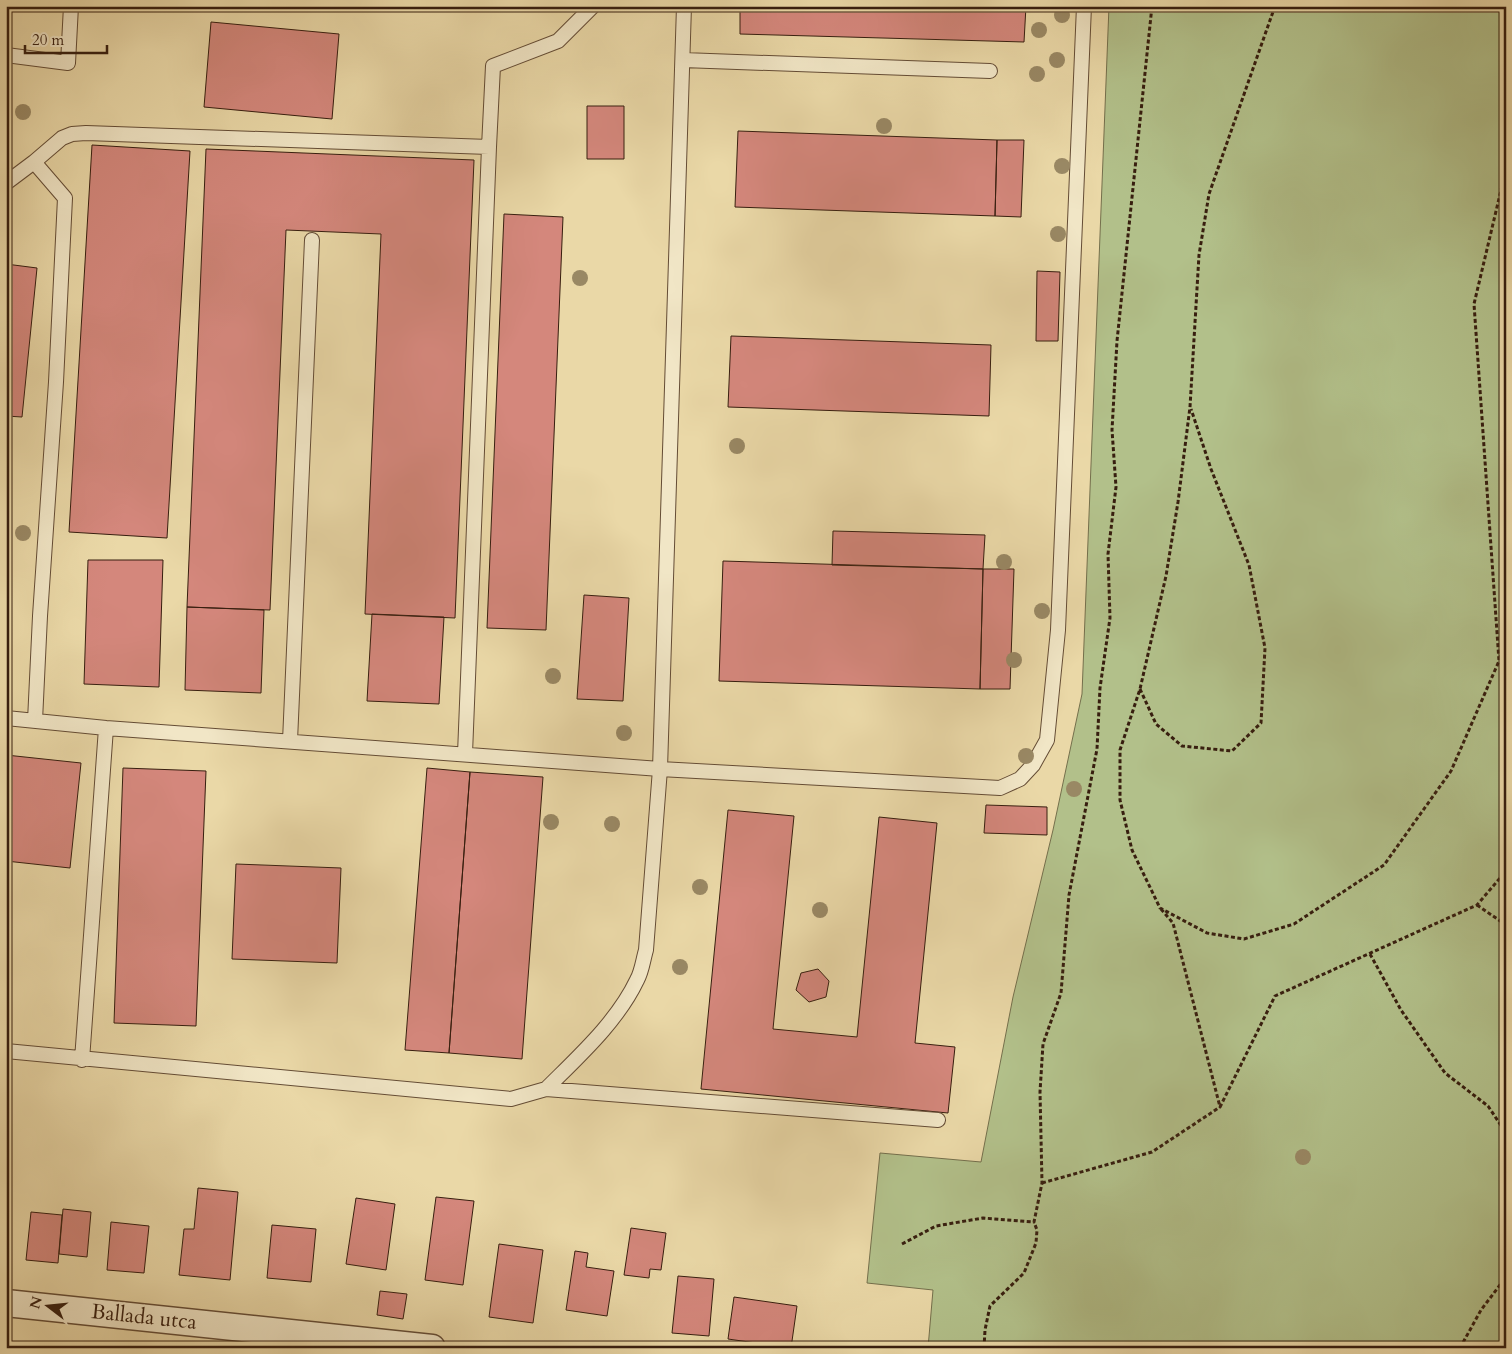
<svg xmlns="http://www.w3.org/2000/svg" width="1512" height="1354" font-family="Cardo,serif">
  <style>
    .green { fill: #b2c08a; stroke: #746f4c }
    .building { fill: #d4877c; stroke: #371e0f }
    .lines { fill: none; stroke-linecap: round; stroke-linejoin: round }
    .service-casing { stroke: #644c35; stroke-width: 16 }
    .minor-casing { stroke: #644c35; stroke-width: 29 }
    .path { stroke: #371e0f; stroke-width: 3; stroke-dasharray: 4 2.5; stroke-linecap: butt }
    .service { stroke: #f1e6c6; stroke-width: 14 }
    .minor { stroke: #f1e6c6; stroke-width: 26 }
    .tree { fill: #998864 }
    .labels { text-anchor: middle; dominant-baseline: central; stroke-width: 4; stroke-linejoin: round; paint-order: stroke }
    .street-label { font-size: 21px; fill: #371e0f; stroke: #f1e6c6 }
  </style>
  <rect width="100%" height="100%" fill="#ead8a7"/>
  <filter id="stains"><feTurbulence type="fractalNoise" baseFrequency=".004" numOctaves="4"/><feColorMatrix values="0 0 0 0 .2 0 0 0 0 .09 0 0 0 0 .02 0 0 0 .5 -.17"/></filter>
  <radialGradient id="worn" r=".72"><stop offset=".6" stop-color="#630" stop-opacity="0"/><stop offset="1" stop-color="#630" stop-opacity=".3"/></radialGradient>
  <path class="green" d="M1109,6H1506V1348H928L933,1290L867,1283L880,1153L981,1162L1013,997L1053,830L1082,694Z"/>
  <path class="building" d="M740,6H1026L1024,42L740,34Z
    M211,22L339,34L332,119L204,107Z
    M587,106H624V159H587Z
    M738,131L997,140L995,216L735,207Z
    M997,140H1024L1021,217L995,216Z
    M92,145L190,151L167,538L69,532Z
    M206,149L474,160L455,618L365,614L381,234L286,230L270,610L187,607Z
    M504,214L563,217L546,630L487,628Z
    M6,264L37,268L22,417L6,416Z
    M1037,271L1060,272L1058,341H1036Z
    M731,336L991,345L989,416L728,407Z
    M6,515H9L6,542Z
    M833,531L985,535L983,569L832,565Z
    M88,560H163L159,687L84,684Z
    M723,561L983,569L980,689L719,681Z
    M983,569H1014L1010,689H980Z
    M584,595L629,598L623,701L577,699Z
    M187,607L264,610L261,693L185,690Z
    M372,614L444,617L439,704L367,701Z
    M6,755L81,763L70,868L6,861Z
    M123,768L206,771L196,1026L114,1023Z
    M427,768L470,772L449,1053L405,1050Z
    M470,772L543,777L522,1059L449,1053Z
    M986,805L1047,807V835L984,833Z
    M728,810L794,816L773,1029L857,1037L879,817L937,823L915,1043L955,1047L948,1113L701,1089Z
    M236,864L341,868L337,963L232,959Z
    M818,969L829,981L826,997L809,1002L796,990L801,973Z
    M198,1188L238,1192L230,1280L179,1275L184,1229H194Z
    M436,1197L474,1201L463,1285L425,1280Z
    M356,1198L395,1204L386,1270L346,1264Z
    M63,1209L91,1212L87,1257L59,1254Z
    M31,1212L62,1215L58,1263L26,1260Z
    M111,1222L149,1226L144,1273L107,1270Z
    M272,1225L316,1229L311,1282L267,1278Z
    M631,1228L666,1233L661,1270L650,1269L649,1278L624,1275Z
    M499,1244L543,1250L533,1323L489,1317Z
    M575,1251L588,1253L586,1267L614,1271L607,1316L566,1310Z
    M678,1276L714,1279L709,1336L672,1333Z
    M380,1291L407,1294L403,1319L377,1315Z
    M734,1297L797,1306L791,1348L728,1339Z"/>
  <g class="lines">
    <g class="service-casing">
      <path id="service" d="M6,55L68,63L71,6
        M683,60L990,71
        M34,162L65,198L56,382L40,616L35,721
        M6,183L34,162L62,138L72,134L86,133L489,147L493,66L558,41L593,6
        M6,718L106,728L660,769L1000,788L1020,779L1033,765L1047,740L1058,630L1084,6
        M290,741L312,240
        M465,754L489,147
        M6,1051L511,1099L546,1089L938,1120
        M82,1060L106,728
        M546,1089C579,1056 617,1022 637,980C642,971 643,960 646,950L660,769L684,6"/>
    </g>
    <g class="minor-casing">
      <path id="minor" d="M6,1303L432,1348"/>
    </g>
    <path class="path" d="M1275,6L1209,194L1199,255L1190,407L1178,502L1166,576L1140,689L1120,750V800L1132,850L1160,908L1207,933L1244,939L1294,924L1384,865L1451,771L1499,661L1474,304L1506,169
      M1499,659L1506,646
      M1140,689L1156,724L1182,746L1232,751L1261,723L1265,648L1249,565L1211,469L1191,409
      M1477,905L1506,925
      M1161,909L1173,923L1220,1107L1275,996L1477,905L1506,871
      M1370,954L1401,1010L1445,1073L1488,1106L1506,1133
      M1042,1183L1152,1152L1220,1107
      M902,1244L936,1226L983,1218L1034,1222L1042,1183L1040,1092L1043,1044L1061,993L1069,895L1097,749L1100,688L1110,618L1108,554L1116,487L1112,430L1117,341L1152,6
      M984,1348L985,1330L990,1306L1024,1273L1036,1243L1037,1230L1034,1222
      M1460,1348L1481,1310L1506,1277"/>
    <use href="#service" class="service"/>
    <use href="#minor" class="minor"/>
  </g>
  <g class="tree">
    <circle cx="1062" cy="15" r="8"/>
    <circle cx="1039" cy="30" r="8"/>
    <circle cx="1057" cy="60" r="8"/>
    <circle cx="1037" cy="74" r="8"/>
    <circle cx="23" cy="112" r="8"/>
    <circle cx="884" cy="126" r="8"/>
    <circle cx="1062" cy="166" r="8"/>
    <circle cx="1058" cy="234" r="8"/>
    <circle cx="580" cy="278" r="8"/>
    <circle cx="737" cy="446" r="8"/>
    <circle cx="23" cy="533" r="8"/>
    <circle cx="1004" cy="562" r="8"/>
    <circle cx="1042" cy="611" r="8"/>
    <circle cx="1014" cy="660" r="8"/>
    <circle cx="553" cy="676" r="8"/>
    <circle cx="624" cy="733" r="8"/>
    <circle cx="1026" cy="756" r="8"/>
    <circle cx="1074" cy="789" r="8"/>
    <circle cx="551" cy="822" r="8"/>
    <circle cx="612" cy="824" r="8"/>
    <circle cx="700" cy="887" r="8"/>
    <circle cx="820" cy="910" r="8"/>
    <circle cx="680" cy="967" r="8"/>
    <circle cx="1303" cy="1157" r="8"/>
  </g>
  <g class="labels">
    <g class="street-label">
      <text transform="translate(144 1317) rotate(6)">Ballada utca</text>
    </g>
  </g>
  <rect width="1512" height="1354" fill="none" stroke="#ead8a7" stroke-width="25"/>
  <rect x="8" y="8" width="1497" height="1339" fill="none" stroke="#371e0f" stroke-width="2.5"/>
  <rect x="12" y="12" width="1487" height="1329" fill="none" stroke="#371e0f"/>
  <g transform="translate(48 1306) rotate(286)" stroke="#f1e6c6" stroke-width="4" paint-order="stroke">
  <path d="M0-4L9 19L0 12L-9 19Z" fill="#371e0f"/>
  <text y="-8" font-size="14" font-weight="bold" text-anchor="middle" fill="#371e0f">N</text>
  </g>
  <path d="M25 45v8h82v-8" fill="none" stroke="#371e0f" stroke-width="2.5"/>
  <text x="32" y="45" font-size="15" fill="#371e0f" stroke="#f1e6c6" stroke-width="4" paint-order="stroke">20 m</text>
  <rect width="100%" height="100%" filter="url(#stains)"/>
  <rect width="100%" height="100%" fill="url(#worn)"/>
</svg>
